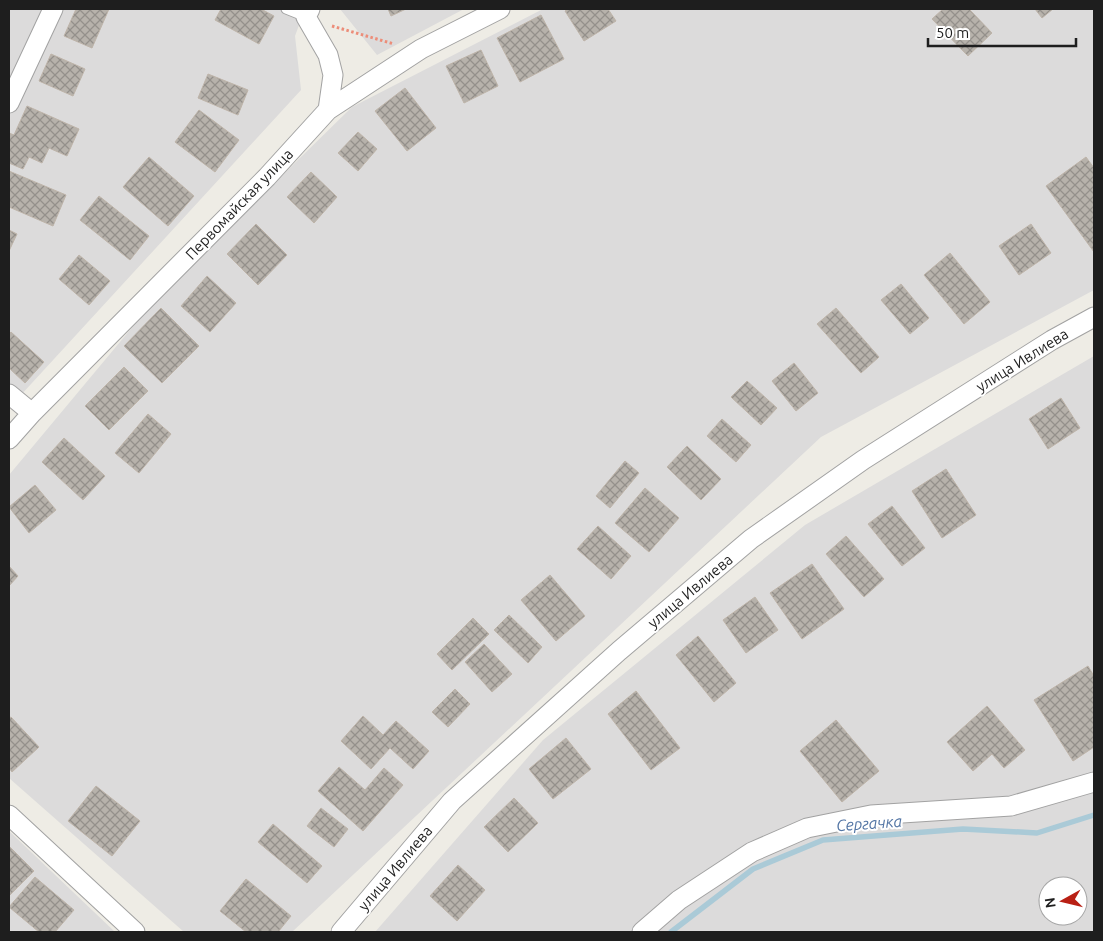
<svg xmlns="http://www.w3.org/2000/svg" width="1103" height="941" font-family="Ubuntu,sans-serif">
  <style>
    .residential { fill: #dcdbdb; fill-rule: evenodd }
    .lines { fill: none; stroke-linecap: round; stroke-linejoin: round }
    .stream { stroke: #aacad7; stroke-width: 5.5 }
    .building { fill: url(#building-cross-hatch); stroke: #beb4a9 }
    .lane-casing { stroke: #a2a2a2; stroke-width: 11 }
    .street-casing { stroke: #a2a2a2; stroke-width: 21 }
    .path { stroke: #ec8d79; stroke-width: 3; stroke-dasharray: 2.5 2.5; stroke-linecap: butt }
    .lane { stroke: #fff; stroke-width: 9 }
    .street { stroke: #fff; stroke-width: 19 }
    .labels { text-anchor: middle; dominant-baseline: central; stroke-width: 4; stroke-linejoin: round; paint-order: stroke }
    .street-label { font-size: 15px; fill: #1e1e1e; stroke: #fff }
    .water-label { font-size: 16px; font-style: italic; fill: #5476a5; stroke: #fff }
  </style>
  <defs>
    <pattern id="building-cross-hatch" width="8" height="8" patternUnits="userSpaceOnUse" patternTransform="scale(1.25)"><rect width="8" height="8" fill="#b7b2ab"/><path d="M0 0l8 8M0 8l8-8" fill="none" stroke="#94908b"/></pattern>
  </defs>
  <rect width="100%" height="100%" fill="#eeece5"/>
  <path class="residential" d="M9,9H305L295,36L301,90L9,408Z
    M340,9H464L377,55Z
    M543,9H1094V290L821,437L292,932H184L9,778V475L155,300L352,107Z
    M1094,356V932H375L543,740L805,525ZM1048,886H1078V916H1048Z
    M9,831L114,931L115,932H9Z"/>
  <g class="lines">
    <path class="stream" d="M671,932L753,869L823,840L963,829L1037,833L1094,815"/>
  </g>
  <path class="building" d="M76,9H109L92,48L64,36Z
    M221,9H261L274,16L259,44L215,20Z
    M388,9H406L391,16Z
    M568,9H608L616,21L584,41L565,11Z
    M943,9H969L992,33L968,56L932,19Z
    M1035,9H1053L1042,18Z
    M541,15L564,59L520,82L497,38Z
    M481,50L498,86L464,103L446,66Z
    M51,54L85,69L73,96L39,81Z
    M208,74L248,90L238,115L198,98Z
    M405,88L436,128L407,151L375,111Z
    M27,106L79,129L67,156L49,148L42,163L29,157L23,169L9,163V133L14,135Z
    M199,110L239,140L215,172L175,142Z
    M358,132L377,149L358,171L338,153Z
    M149,157L194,196L168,226L123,187Z
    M1086,157L1094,168V252L1046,186Z
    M9,171L66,195L53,226L9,207Z
    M311,172L337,197L314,223L287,197Z
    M99,196L149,236L130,260L80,220Z
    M256,224L287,255L258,285L227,254Z
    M1031,224L1051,253L1019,275L999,246Z
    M9,230L17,234L9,251Z
    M950,253L990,302L964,324L924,275Z
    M79,255L110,281L89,305L59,279Z
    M207,276L236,303L210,332L181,306Z
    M901,284L929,318L910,334L881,300Z
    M161,308L199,346L162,383L124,346Z
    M836,308L879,357L861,373L817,324Z
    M11,332L44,362L25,383L9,368V334Z
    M794,363L818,393L796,411L772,381Z
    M124,367L148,391L109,430L85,406Z
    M747,381L777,408L761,425L731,397Z
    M1061,398L1080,428L1048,449L1029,419Z
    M148,414L171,434L139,473L115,453Z
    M722,419L751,445L736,462L707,436Z
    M64,438L105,476L83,500L42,462Z
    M687,446L721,479L701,500L667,467Z
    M625,461L639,473L610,508L596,496Z
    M946,469L976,515L942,538L912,491Z
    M35,485L56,510L29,533L9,507Z
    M645,488L679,518L649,552L615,523Z
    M892,506L925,548L902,566L868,524Z
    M598,526L631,556L611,579L577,549Z
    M846,536L884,579L864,597L826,554Z
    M812,564L844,609L802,639L770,593Z
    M9,566L18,576L9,586Z
    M550,575L585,616L556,641L521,600Z
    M755,597L778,630L746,653L723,620Z
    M509,615L542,647L528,663L494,630Z
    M473,618L489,634L452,670L437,654Z
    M698,636L736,683L714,702L676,655Z
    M484,644L512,674L492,692L465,662Z
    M1088,666L1094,676V747L1073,761L1034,700Z
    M455,689L470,704L448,727L432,712Z
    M636,691L680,748L651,770L608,714Z
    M987,706L1025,750L1004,768L992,754L973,771L947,742Z
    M363,716L383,735L396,721L429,751L413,769L390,748L371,769L341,741Z
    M11,717L39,747L12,772L9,768V718Z
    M836,720L879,771L842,802L800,751Z
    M566,738L591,769L553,799L529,769Z
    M339,767L365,790L384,768L403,785L363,831L318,791Z
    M96,786L140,821L112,856L68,821Z
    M514,798L538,823L508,852L484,827Z
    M321,808L348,829L334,847L307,826Z
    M273,824L322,866L307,883L258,842Z
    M9,846L34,871L9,896Z
    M458,865L485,890L457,921L430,896Z
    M35,877L74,910L55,932H39L9,907Z
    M246,879L291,916L278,932H246L220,911Z"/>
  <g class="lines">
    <g class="lane-casing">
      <path id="lane" d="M286,9L306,17"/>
    </g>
    <g class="street-casing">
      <path id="street" d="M310,9L306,17L328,55L333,75L328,110
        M9,103L53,9
        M9,394L32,413
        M9,439L32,413L267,177L328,110L421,49L500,9
        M9,815L135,932
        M341,932L452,801L619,651L751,539L863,460L1052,340L1094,317
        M642,932L679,900L752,852L807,828L871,815L1011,806L1094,782"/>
    </g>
    <path class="path" d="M332,26L394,44"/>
    <use href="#lane" class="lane"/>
    <use href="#street" class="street"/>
  </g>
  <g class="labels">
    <g class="street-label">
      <text transform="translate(239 204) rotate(-46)">Первомайская улица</text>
      <text transform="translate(1022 360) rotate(-32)">улица Ивлиева</text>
      <text transform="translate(690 591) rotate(-40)">улица Ивлиева</text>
      <text transform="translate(395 868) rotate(-50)">улица Ивлиева</text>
    </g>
    <g class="water-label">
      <text transform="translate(869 823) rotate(-4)">Сергачка</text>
    </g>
  </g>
  <rect width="1103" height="941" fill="none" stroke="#1e1e1e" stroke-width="20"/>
  <g transform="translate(1063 901) rotate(262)"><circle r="24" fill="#ffffff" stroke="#a5a5a5"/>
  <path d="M0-4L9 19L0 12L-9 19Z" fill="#b92014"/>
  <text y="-8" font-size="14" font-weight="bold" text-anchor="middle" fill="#1e1e1e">N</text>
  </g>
  <path d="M928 38v8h148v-8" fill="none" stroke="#1e1e1e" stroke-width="2.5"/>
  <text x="936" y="38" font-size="15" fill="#1e1e1e" stroke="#ffffff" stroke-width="4" paint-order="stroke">50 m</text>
</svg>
